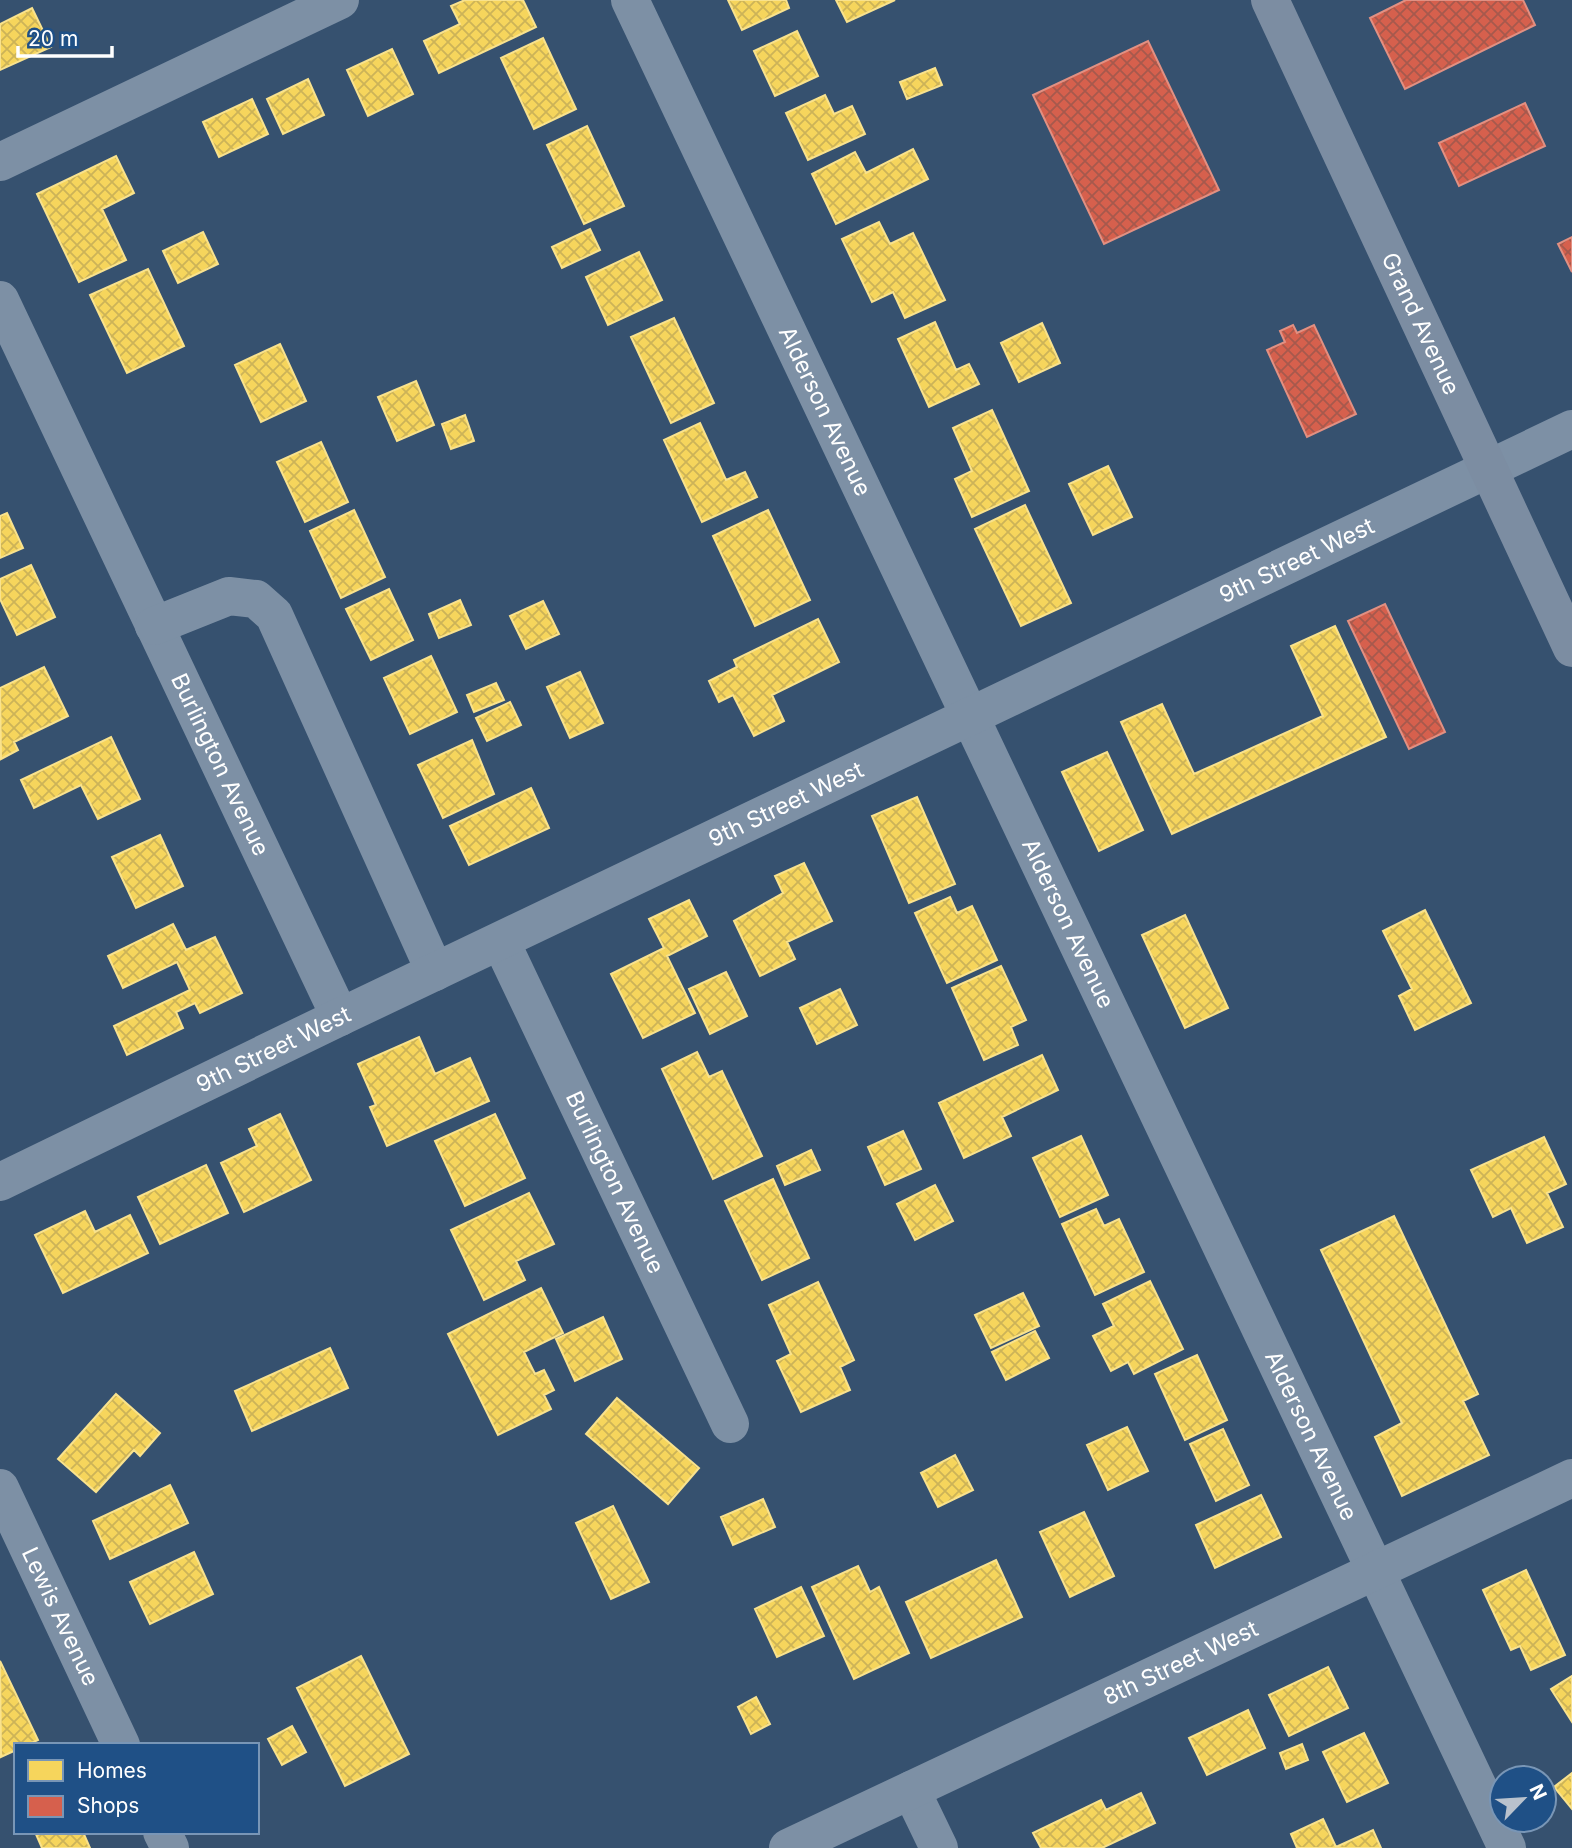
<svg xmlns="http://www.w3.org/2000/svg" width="1572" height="1848" font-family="Inter,sans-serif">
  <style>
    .homes { fill: url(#homes-cross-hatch); stroke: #f9e28d; stroke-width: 2 }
    .shops { fill: url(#shops-cross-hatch); stroke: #e29082; stroke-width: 2 }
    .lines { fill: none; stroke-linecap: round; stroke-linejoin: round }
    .minor { stroke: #7d90a5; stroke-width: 38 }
    .major { stroke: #7c8da2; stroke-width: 38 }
    .labels { text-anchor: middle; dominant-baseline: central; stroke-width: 7; stroke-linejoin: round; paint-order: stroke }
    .street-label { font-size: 23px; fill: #fff; stroke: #1f5086 }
  </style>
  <defs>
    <pattern id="homes-cross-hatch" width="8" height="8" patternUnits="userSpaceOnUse" patternTransform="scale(1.75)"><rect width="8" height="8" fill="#f6d55c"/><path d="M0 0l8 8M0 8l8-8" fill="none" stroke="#ccb358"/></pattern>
    <pattern id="shops-cross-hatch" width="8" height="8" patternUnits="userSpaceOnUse" patternTransform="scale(1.75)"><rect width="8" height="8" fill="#d6604d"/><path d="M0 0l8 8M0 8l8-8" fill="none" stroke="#a6594d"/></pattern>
  </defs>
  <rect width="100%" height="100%" fill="#36516f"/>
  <path class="homes" d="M465,0H523L536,27L439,73L424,41L460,24L451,6Z
    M728,0H786L789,8L742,30Z
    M836,0H895L847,22Z
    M32,8L51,47L0,70V24Z
    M797,31L818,76L775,96L754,51Z
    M543,38L576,109L534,129L501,58Z
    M392,49L413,94L368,116L347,70Z
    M935,68L942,85L907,99L900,82Z
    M308,79L324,115L283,134L267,99Z
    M825,95L834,114L852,106L865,134L808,160L786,113Z
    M252,99L268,134L219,157L203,122Z
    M587,126L624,206L584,224L547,145Z
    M913,149L928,179L836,224L812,174L855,152L866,173Z
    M116,156L134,193L102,209L126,260L79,282L37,194Z
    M879,222L890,244L913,233L945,300L905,318L893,292L872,302L842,239Z
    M590,229L600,250L562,268L552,247Z
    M203,232L218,264L178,283L163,251Z
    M639,252L662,300L608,325L586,277Z
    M148,269L184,346L127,373L90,295Z
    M674,318L714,403L671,423L631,337Z
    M935,322L956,370L969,364L979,384L929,407L898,339Z
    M1042,323L1060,363L1019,382L1001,343Z
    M280,344L306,401L261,422L235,365Z
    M416,381L434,425L397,441L378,397Z
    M992,410L1029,491L972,517L955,479L972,471L953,428Z
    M465,415L474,441L451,449L442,424Z
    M700,423L726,480L745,472L757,497L702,522L664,440Z
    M321,442L348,502L305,522L277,462Z
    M1108,466L1132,517L1093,535L1069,484Z
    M1025,505L1071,603L1021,626L975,529Z
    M354,510L385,577L341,598L310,531Z
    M768,510L810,600L755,626L713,536Z
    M7,513L23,548L0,558V516Z
    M31,565L55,617L17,635L0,599V579Z
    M389,589L413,640L371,660L346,609Z
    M460,600L471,625L439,638L429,614Z
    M543,601L559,634L526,649L510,616Z
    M818,619L839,662L772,695L784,721L754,736L733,695L719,702L709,681L737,667L734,660Z
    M1335,626L1386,737L1172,834L1121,722L1162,704L1194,774L1323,716L1291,646Z
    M431,656L457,712L410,734L384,678Z
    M44,667L68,716L14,742L18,750L1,759L0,688Z
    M580,672L603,723L570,738L547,687Z
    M496,683L504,700L474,712L467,695Z
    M510,702L521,725L487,741L476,718Z
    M111,737L140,799L98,819L81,785L34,808L21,780Z
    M472,740L494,794L443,818L418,765Z
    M1107,752L1143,830L1099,851L1062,772Z
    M531,788L549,828L469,865L450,826Z
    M917,797L955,884L909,903L872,816Z
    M160,835L183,886L136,908L112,857Z
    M804,863L832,921L787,942L795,959L760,976L734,921L783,893L775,876Z
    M950,897L957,913L972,906L997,960L947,983L915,913Z
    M689,900L707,936L667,956L695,1013L643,1038L611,974L664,948L649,919Z
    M1425,910L1471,1003L1415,1030L1399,996L1412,989L1383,931Z
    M1185,915L1228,1008L1185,1028L1142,935Z
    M173,924L186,950L215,937L242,993L200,1013L195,1003L176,1012L183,1028L127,1055L114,1026L190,990L177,962L123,988L108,956Z
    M1001,966L1026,1020L1011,1027L1018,1045L984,1060L952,988Z
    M726,972L747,1016L710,1034L689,989Z
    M840,989L857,1025L817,1044L800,1008Z
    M419,1037L435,1074L470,1058L489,1101L387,1146L370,1107L376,1105L358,1064Z
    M697,1052L709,1077L722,1071L762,1156L713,1179L662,1069Z
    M1042,1055L1058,1090L1002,1117L1011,1136L964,1158L939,1103Z
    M280,1114L311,1180L244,1212L221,1163L257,1146L249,1129Z
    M495,1114L525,1178L465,1206L435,1141Z
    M903,1131L921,1169L885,1185L868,1147Z
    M1081,1136L1108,1195L1060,1217L1033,1158Z
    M1544,1137L1566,1184L1547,1193L1563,1227L1527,1243L1511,1208L1493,1217L1471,1170Z
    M811,1150L820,1170L785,1185L777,1166Z
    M206,1165L228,1213L160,1244L138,1197Z
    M773,1179L809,1258L762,1280L725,1201Z
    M935,1185L953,1221L915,1240L897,1204Z
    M529,1193L554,1244L516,1261L525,1280L484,1300L451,1230Z
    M1096,1209L1104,1226L1119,1219L1144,1272L1095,1295L1062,1224Z
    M85,1211L95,1232L130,1215L148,1253L63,1293L35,1235Z
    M1394,1216L1478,1394L1463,1401L1489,1455L1402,1496L1375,1437L1402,1423L1321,1250Z
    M1150,1281L1183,1349L1134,1374L1128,1362L1111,1371L1093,1336L1114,1326L1103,1304Z
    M818,1282L854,1360L840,1367L850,1390L801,1412L777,1361L791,1354L769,1305Z
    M541,1288L563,1333L524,1352L535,1374L544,1370L554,1390L544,1395L551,1409L498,1435L448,1334Z
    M1023,1293L1039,1326L991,1348L975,1315Z
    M603,1317L622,1359L575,1381L556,1339Z
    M1035,1331L1049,1358L1006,1380L992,1352Z
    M330,1348L348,1388L252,1431L235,1391Z
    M1197,1355L1227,1420L1185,1440L1155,1374Z
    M116,1394L160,1433L140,1456L134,1450L96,1492L58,1459Z
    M617,1398L699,1468L668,1504L586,1434Z
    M1127,1427L1148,1471L1108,1490L1087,1445Z
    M1223,1429L1249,1485L1216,1501L1190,1444Z
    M955,1455L973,1490L938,1507L921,1473Z
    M170,1485L188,1523L110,1559L93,1521Z
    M1261,1495L1281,1537L1215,1568L1196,1525Z
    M763,1499L775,1527L733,1545L721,1517Z
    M613,1506L649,1582L611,1599L576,1523Z
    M1084,1512L1114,1576L1070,1597L1040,1532Z
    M194,1552L213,1594L150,1624L130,1582Z
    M996,1560L1022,1617L931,1658L906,1602Z
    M858,1566L870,1592L879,1587L909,1653L854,1679L812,1587Z
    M1526,1570L1565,1655L1531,1670L1520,1646L1511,1650L1483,1590Z
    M801,1587L824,1636L777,1657L755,1609Z
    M361,1656L409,1754L345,1786L297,1688Z
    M0,1661L38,1740L27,1745H16V1750L1,1757Z
    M1328,1667L1348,1708L1289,1736L1269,1695Z
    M1572,1676V1722L1551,1689Z
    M756,1697L770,1724L751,1734L738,1707Z
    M1248,1710L1265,1748L1207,1775L1189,1738Z
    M292,1726L306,1752L282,1765L268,1739Z
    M1364,1733L1388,1783L1347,1802L1323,1752Z
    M1302,1744L1308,1760L1286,1769L1280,1753Z
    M1572,1773V1809L1554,1787Z
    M1141,1793L1155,1823L1102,1848H1041L1033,1833L1101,1800L1106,1810Z
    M1323,1819L1336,1847L1373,1830L1381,1848H1297L1291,1834Z
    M35,1832H83L90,1848H42Z"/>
  <path class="shops" d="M1406,0H1523L1535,25L1405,89L1370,18Z
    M1148,41L1219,190L1104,244L1033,95Z
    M1525,103L1545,146L1459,186L1439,143Z
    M1572,237V272L1558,244Z
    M1293,325L1297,333L1314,325L1356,414L1307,437L1267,350L1285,342L1280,331Z
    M1385,604L1445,732L1409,749L1348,621Z"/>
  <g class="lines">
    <g class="minor">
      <path id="s1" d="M630,0L1507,1848"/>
      <path d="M0,162L340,0"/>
      <path id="s2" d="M0,300L340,1017"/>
      <path d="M154,626L229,596L256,599L274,615L435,972"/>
      <path id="s3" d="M501,942L730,1424"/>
      <path id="s4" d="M0,1182L340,1017L1572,429"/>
      <path id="s5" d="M0,1488L121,1745"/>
      <path d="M911,1790L939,1848"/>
      <path d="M162,1832L170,1848"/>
      <path id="s6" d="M788,1848L1572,1478"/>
    </g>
    <path class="major" id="s7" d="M1270,0L1572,648"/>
  </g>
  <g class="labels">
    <g class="street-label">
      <text stroke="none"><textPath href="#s7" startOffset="357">Grand Avenue</textPath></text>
      <text stroke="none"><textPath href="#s1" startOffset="455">Alderson Avenue</textPath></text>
      <text stroke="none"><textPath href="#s4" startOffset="1438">9th Street West</textPath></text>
      <text stroke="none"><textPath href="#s2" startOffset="514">Burlington Avenue</textPath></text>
      <text stroke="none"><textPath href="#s4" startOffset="872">9th Street West</textPath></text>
      <text stroke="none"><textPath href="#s1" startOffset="1022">Alderson Avenue</textPath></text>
      <text stroke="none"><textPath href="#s4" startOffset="304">9th Street West</textPath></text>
      <text stroke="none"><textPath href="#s3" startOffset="266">Burlington Avenue</textPath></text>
      <text stroke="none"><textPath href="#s1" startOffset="1589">Alderson Avenue</textPath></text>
      <text stroke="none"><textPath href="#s5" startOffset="142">Lewis Avenue</textPath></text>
      <text stroke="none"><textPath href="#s6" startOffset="434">8th Street West</textPath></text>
    </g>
  </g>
  <rect x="14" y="1743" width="245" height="91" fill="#1f5086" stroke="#7996b6" stroke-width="2"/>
  <rect x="28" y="1760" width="35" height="21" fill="#f6d55c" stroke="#7996b6" stroke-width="2"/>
  <text x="77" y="1778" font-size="21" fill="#ffffff">Homes</text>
  <rect x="28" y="1796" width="35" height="21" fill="#d6604d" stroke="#7996b6" stroke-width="2"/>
  <text x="77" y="1813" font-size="21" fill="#ffffff">Shops</text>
  <g transform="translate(1523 1799) rotate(65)"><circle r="33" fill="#1f5086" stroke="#7996b6" stroke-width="2"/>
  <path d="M0-5L12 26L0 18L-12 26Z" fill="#b9c2cd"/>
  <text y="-10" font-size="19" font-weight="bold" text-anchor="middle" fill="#ffffff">N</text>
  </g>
  <path d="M18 46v10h94v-10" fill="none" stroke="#ffffff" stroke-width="3.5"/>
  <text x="28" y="46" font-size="21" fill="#ffffff" stroke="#1f5086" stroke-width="5" paint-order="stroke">20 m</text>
</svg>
